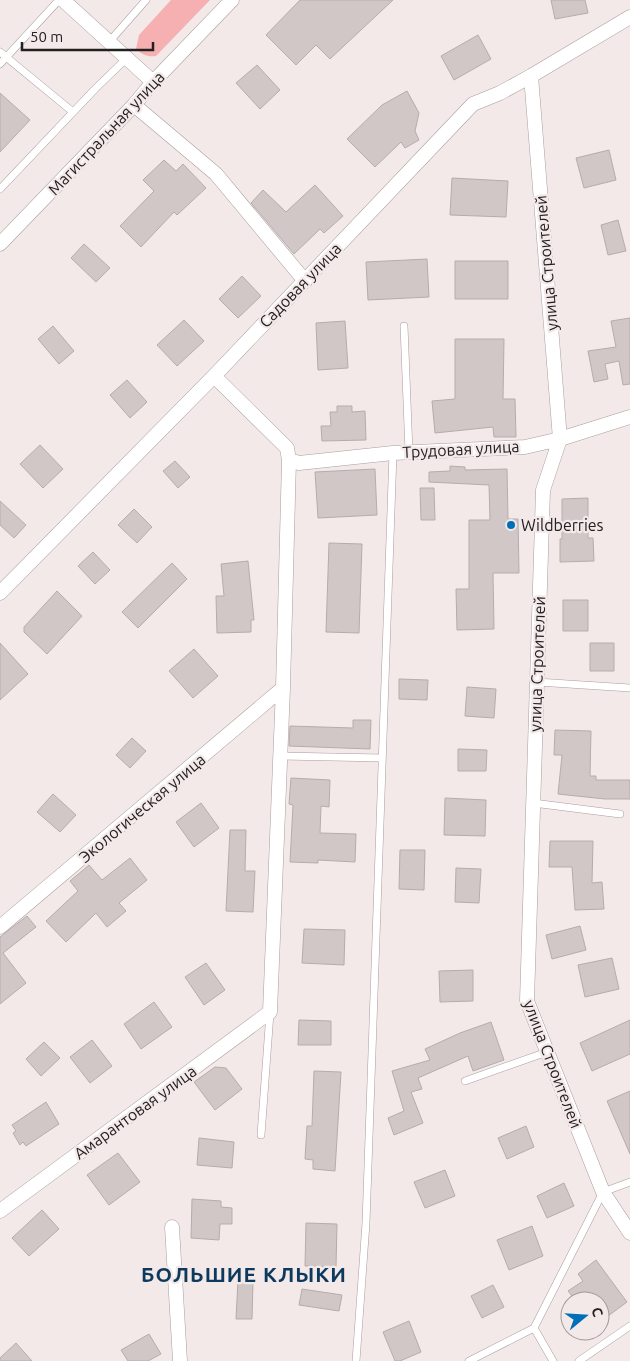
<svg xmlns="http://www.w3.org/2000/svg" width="630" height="1361" font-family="Ubuntu,sans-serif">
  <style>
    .green { fill: #f7b0b2 }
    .building { fill: #d2c7c7; stroke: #b7acac }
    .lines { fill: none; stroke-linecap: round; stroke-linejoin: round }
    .lane-casing { stroke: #a89e9e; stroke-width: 8 }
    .street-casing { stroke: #a89e9e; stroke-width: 15 }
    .lane { stroke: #fff; stroke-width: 7 }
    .street { stroke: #fff; stroke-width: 14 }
    .poi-dot { fill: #006fba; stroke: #f4e9e9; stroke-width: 2 }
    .labels { text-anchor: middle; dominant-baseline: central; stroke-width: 4.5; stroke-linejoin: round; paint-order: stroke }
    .street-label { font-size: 16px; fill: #242020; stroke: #f4e9e9 }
    .poi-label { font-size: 16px; fill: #242020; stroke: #f4e9e9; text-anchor: start }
    .district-label { font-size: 21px; font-weight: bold; letter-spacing: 1px; fill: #0d395e; stroke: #f4e9e9 }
  </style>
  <rect width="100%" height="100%" fill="#f4e9e9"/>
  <path class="green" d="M171,0H210L156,56C147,57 143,55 136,49L139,35Z"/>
  <path class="building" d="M300,0H393L330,59L316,45L296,65L266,35Z
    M551,0H585L588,13L555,19Z
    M478,35L491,59L454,80L441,56Z
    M257,65L280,90L260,109L236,83Z
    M407,91L419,113L415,131L419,140L405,148L401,142L375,167L347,139L382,105Z
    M0,93L30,120L0,152Z
    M609,150L616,180L584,188L576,158Z
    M164,160L176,171L183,164L206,188L177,215L174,212L141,247L120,226L154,191L143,180Z
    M452,178L508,181L506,217L450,215Z
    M315,185L343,216L324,233L320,229L294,254L251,203L263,190L286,212Z
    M618,220L626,251L608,255L601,225Z
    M84,244L110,268L96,282L71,258Z
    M427,259L429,297L368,300L366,262Z
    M455,261H508V299H455Z
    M242,276L261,296L238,318L219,299Z
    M630,318V384L623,385L619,361L605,364L608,379L594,382L588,351L616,347L611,321Z
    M184,320L204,341L177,366L157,345Z
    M345,321L348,368L318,370L316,323Z
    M53,326L74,351L59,364L38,339Z
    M455,339H504L503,399H515L516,437H494L493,427L435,433L432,401L455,399Z
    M127,380L147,402L130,418L110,395Z
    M337,406H352V412L365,411L366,440L322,441L321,426H331L330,412H337Z
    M40,445L63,469L43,488L20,464Z
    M175,461L190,477L178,488L163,471Z
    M450,466L465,467V470L507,469L508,519H518L519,573H493L494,629L457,630L456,589H469V520H490L489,485L429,482V472L450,471Z
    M375,469L377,515L318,518L315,472Z
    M420,488H434L435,520H421Z
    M588,498V538H593L594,561L560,562V539H562V499Z
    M0,501L26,525L14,538L0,525Z
    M134,509L152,527L137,543L118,525Z
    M329,543L362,544L359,633L326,632Z
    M93,552L110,570L95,584L78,566Z
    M248,561L254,620H251V632L217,633L216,596H224L221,564Z
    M172,563L187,579L138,628L122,612Z
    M57,591L82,616L47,654L24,632V627Z
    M563,600H588V631H563Z
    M0,643L28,674L0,700Z
    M590,643H614V671H590Z
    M194,649L218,676L193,698L169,671Z
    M399,679L428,680L427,700L399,699Z
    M467,687L496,689L494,718L465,716Z
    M353,720H371L370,749L289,746L290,726L353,728Z
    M555,730L591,731L590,776H596V780H630V799H605L558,794L562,755H554Z
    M132,738L146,751L130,768L116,755Z
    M458,749L487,750L486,771H458Z
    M291,778L330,780L329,807L321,806L320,833L356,834L355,862L318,860V863L290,862L293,805L289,804Z
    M53,794L76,815L60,832L37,812Z
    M445,798L486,800L485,836L444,835Z
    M201,803L219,828L194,847L176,822Z
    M230,830H246L245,871H255L253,912L226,911Z
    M550,841H593L592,883L602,882L604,909L575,910L572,867H549Z
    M400,850H425L424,890L399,889Z
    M130,858L147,880L119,903L126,911L107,927L96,913L66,942L46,921L78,891L70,881L89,865L102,880Z
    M456,868L481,869L479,903L455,902Z
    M27,916L36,927L3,953L26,983L0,1004V937Z
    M580,926L586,950L552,959L546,935Z
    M304,929L345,930L344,965L302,963Z
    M612,958L619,989L585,997L578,965Z
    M206,963L225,990L204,1005L185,977Z
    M473,970V1001L440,1002L439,971Z
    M154,1002L172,1027L141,1049L124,1024Z
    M299,1020L331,1021V1045H298Z
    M630,1020V1054L592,1071L580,1043Z
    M491,1022L504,1060L473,1071L468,1056L418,1078L422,1089L411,1092L423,1123L394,1135L388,1118L404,1111L392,1071L430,1060L425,1049L460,1033Z
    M92,1040L112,1066L90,1083L70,1057Z
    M44,1042L60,1058L41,1076L26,1059Z
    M215,1067L226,1068L242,1089L215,1110L194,1082Z
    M314,1071L341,1072L335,1171L313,1169V1160L305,1159L307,1126H312Z
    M630,1091V1154L607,1101Z
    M46,1102L59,1124L26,1146L23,1142L20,1145L13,1133L16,1131L12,1125Z
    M526,1126L534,1147L507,1159L498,1138Z
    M199,1138L234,1142L232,1168L197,1165Z
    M118,1153L140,1182L109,1205L87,1175Z
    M445,1170L455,1196L425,1208L414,1182Z
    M564,1183L574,1206L547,1218L537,1196Z
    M192,1199L221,1201V1207L232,1208V1224H220L219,1240L191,1238Z
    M42,1210L59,1229L29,1256L12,1238Z
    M306,1223L337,1224L336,1267L305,1266Z
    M532,1226L543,1256L509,1270L497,1240Z
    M596,1260L627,1302L600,1322V1301H576L568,1291L583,1281L578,1274Z
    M238,1280L253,1282L252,1319H236Z
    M493,1285L504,1307L482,1318L471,1296Z
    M302,1289L342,1295L339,1311L299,1305Z
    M409,1321L421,1352L400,1361H395L383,1332Z
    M149,1334L161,1354L148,1361H128L121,1350Z
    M16,1343L32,1361H0V1358Z"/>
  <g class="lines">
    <g class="lane-casing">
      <path id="lane" d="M109,42L146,0
        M0,52L73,112
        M0,64L59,0
        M0,189L96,88L127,58
        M404,326L409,452
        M537,682L630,688
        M281,756L382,758
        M533,803L620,814
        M465,1081L547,1052
        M261,1135L270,1013
        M534,1328L553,1361
        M356,1361L366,1223L393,453
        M469,1361L534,1328L603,1192L630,1182
        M579,1361L630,1326"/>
    </g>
    <g class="street-casing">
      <path id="street" d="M63,0L153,82
        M531,76L560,439L543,490L527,1001L603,1192L630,1233
        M134,105L216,174L305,281
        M0,244L134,105L153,82L232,0
        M289,460L299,463L393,453L525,447L560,439L630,417
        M0,593L214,376L473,104L500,93L531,76L630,17
        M0,927L283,688
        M0,1211L270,1012L283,688L289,460L287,448L214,376
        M172,1227L180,1361"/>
    </g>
    <use href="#lane" class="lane"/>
    <use href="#street" class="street"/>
  </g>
  <circle class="poi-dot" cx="511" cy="525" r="5"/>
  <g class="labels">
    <g class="street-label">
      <text transform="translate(106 133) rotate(-47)">Магистральная улица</text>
      <text transform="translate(546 263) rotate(-95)">улица Строителей</text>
      <text transform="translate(300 285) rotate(-46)">Садовая улица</text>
      <text transform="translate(461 449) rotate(-3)">Трудовая улица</text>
      <text transform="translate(537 664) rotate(-88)">улица Строителей</text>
      <text transform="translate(142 808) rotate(-40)">Экологическая улица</text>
      <text transform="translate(553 1064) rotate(69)">улица Строителей</text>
      <text transform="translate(135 1112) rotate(-36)">Амарантовая улица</text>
    </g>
    <g class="poi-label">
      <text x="521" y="525">Wildberries</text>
    </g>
    <g class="district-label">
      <text x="244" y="1274">БОЛЬШИЕ КЛЫКИ</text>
    </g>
  </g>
  <g transform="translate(585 1316) rotate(72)"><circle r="24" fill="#f4e9e9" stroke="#a19999"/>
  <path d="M0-4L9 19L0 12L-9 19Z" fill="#006fba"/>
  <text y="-8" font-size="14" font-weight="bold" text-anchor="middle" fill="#242020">С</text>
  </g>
  <path d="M22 42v8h131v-8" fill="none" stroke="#242020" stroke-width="2.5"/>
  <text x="30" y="42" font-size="15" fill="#242020" stroke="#f4e9e9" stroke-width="4" paint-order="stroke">50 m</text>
</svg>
